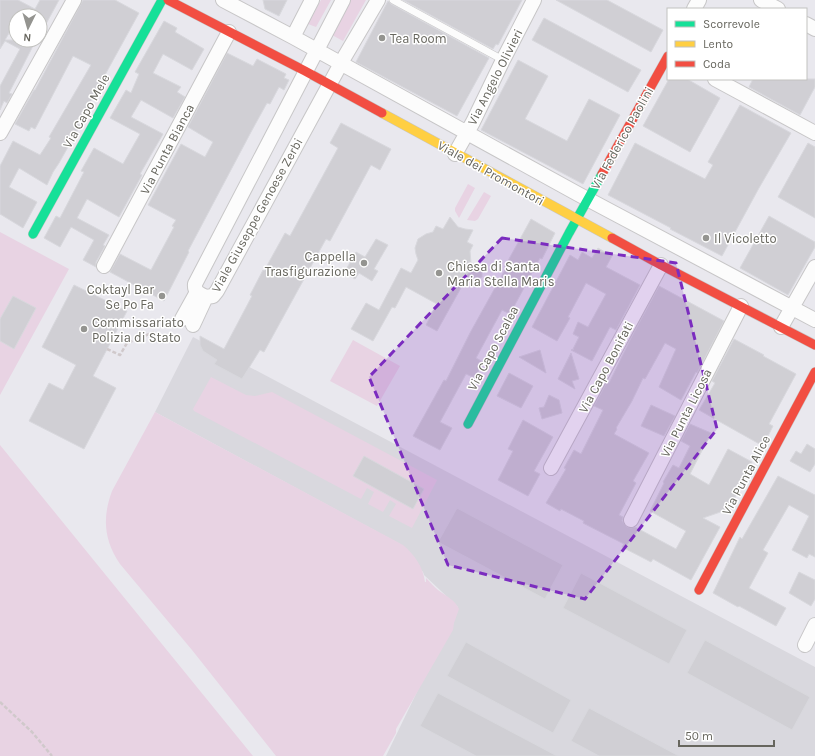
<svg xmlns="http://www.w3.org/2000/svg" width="815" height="756" font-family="Karla,sans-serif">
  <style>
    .industrial { fill: #d9d8de }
    .green { fill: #e8d3e3 }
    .building { fill: #d0cfd4; stroke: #d8d8dd }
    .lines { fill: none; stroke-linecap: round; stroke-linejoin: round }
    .lane-casing { stroke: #c7c6c7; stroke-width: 8 }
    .street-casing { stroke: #c7c6c7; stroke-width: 16 }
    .fast-casing { stroke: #c7c6c7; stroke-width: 10 }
    .slow-casing { stroke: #c7c6c7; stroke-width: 10 }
    .jam-casing { stroke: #c7c6c7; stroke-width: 10 }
    .path { stroke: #d0c9cb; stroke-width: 2.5; stroke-dasharray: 4 2; stroke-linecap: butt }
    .lane { stroke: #fcfcfc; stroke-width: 7 }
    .street { stroke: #fcfcfc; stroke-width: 14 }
    .fast { stroke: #16e098; stroke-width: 9 }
    .slow { stroke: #ffcf43; stroke-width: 9 }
    .jam { stroke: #f24e42; stroke-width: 9 }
    .marked { fill: #7b2cbf; fill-opacity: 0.2; stroke: #7b2cbf; stroke-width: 3; stroke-dasharray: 8 5; stroke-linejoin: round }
    .poi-dot { fill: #949490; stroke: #fff; stroke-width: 1.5 }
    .labels { text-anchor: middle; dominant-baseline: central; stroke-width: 3; stroke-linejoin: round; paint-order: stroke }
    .poi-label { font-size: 13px; fill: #67665e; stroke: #fff; text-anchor: start }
    .street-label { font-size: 13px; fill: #67665e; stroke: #fff }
  </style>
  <rect width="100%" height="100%" fill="#e9e8ee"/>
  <path class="industrial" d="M193,337L815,667V756H386L458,607L424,575L423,572L400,544L155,412Z"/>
  <path class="green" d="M321,0H331L316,27L308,24Z
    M350,0H366L343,41L332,35Z
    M468,184L475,188L459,218L455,211V208Z
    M484,192L491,196L478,219L475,221L467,220Z
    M0,232L69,269L0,395Z
    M353,340L400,366L377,406L330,381Z
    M211,377L246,395L255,396L272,392L437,480L412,528L389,516L396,504L390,500L383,512L368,504L374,492L367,488L361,499L194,411L193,409Z
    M155,412L403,545C415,555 423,567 425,582H426V578C430,582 433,586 438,590C446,596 455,600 459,609L454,623L453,630L396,729V733L383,756H276L192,650L120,564C104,540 102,518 112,491Z
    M0,445L253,756H0Z"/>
  <path class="building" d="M0,0H18L35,9L40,0H59L40,35V16H16V21L5,40H36L9,93L12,94L7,103L4,101L0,110V86L20,49L5,41L0,49Z
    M83,0H115L139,13L100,84L80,121L82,122L59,163L53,172L47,185L19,168L9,187L37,202L23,228L0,214V166L13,141L40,155L51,138L49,137L91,65L73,56L35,129L31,127L29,131L15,124L34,90H35Z
    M263,0H287L279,16L265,9Z
    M403,0H522L498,45L496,44L493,49Z
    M556,0H607L663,30L651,52Z
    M388,1L391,4L489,58L457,116L356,62Z
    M544,18L641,70L628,92L532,40Z
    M164,21L177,28L175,32L204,49L192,70L163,54L153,73L181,87L177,92L185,97L173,118L141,100L131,117L163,134L140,174L142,175L119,217L87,199L77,218L109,235L103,245L105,246L96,262V267L83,260L94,240L71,227L60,247L44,238L56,216L60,218L84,172L81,171L94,148L123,164L140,134L110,118L126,90L131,93L139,74L135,72Z
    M227,53L253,66L257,59L286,74L284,78L289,80L284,90L279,87L270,104L267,103L251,132L188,251L189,252L164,301L110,272L120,254L151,270L174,227L172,226L176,220L148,205L181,144L205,157L213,142L188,127Z
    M518,60L548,76L525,119L567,141L589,99L620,115L583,184L481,130Z
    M669,79H687L720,98L690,152L643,126Z
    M753,79H815V87L800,115L749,87Z
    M740,105L791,133L759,188L722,256L670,229L671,228L608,195L635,143L705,179L713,165L708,162Z
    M341,123L391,149L380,170L371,165L330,241L326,239L264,352L260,350L242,379L214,364L217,360L203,351L200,345V336L224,349L252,296L250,295L263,270L264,271L285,233L290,236L338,148L330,143Z
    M808,143L815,147V218L778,197Z
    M769,216L815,242V247L788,295L740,268Z
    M450,217L458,227L465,229L473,230L467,242L473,245L470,251L471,263L479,266L481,268L482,270V277L474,279L467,277L437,331L426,325L437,304L406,287L395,308L392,307L373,341L351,329L366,303L379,310L401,268L411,273L418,260L416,254L415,248L418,239L426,234L433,232L436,226L443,229Z
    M531,219L555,233L542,259L540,258L510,314L502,310L476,358L483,362L475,378L466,374L440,422L452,428L440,450L413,436L444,380L446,381L470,333L506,268H504Z
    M376,239L388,245L374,269L378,271L372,281L359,273L355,279L344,273L356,252L365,257Z
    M598,248L612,256L606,267L640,285L616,330L610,327L592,361L571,350L574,349H573L579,337L573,334L578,322L588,327L606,294L586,283L568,317L570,318L557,341L532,327L570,255L578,260L582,252L592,258Z
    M74,285L127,311L93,376L116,388L84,449L29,421L49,383L63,390L76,365L42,347Z
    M659,286L724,321L697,373L696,372L681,400L659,387L676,349L665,343L645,379L643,378L632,401L616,428L617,429L614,434L649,453L633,481L636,483L619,515L623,517L622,521L627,527L631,528L635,527L676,549L686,531L650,511L664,483L663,482L673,465L679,468L690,446L681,441L690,424L711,433L690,474L709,485L728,449L752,462L736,493L737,494L729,509L703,518L720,527L691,580L653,559L651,562L622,547L624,544L583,523L584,521L561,509L560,511L546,503L566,469L564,468L574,450L581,454L603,410L594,406L607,382L609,383L631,338Z
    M13,296L36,308L14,349L0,341V319Z
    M734,339L764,355L763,356L796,374L769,424L773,426L763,446L722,423L699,410L715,383L712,381Z
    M540,350L546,373L519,357Z
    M571,353L579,379L572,381L575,389L558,379Z
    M509,373L533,386L521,408L497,396Z
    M549,395L559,400L562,413L542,419L539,408L544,407Z
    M651,405L675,416L664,436L641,426Z
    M523,420L553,437L534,471L540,474L528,496L498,480L513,451L508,449Z
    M807,444L815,449V464L810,472L790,461L796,451L801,454Z
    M364,456L424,489L413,509L353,476Z
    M778,476L815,495V557L809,554L807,558L792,550L809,516L789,505L763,550L768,553L749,588L786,608L776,626L739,606L738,607L713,593L740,537L742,539Z
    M457,508L563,565L545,599L438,542Z
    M799,572L815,580V599L811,606L789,593Z
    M581,573L687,630L669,664L563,608Z
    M705,640L810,697L792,730L687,673Z
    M466,642L571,700L553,733L447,676Z
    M438,693L544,749L557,756H476L420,726Z
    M589,708L679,756H599L571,741Z"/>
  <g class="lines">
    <g class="lane-casing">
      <path id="lane" d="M393,0L503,60"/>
    </g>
    <g class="street-casing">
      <path id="street" d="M223,0L293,37L578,194L815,320
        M343,0L195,284C194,292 200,294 206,297L213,296L217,291L345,56L378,0
        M761,0L778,9
        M694,9L699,0
        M806,24L815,29
        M293,37L312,0
        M715,79L815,133
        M0,133L74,0
        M455,154L473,122L503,60L534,0
        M104,266L229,32
        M182,319L197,292
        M193,325L206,297
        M781,327L815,267
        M551,468L661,265
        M631,520L741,306
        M805,645L815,625"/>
    </g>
    <g class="fast-casing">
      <path id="fast" d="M33,234L162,0
        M468,424L569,233L602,174"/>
    </g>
    <g class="slow-casing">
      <path id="slow" d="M382,113L612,238"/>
    </g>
    <g class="jam-casing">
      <path id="jam" d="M168,0L305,71L382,113
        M602,174L668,56
        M612,238L661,265L815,345
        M699,590L815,372"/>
    </g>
    <path class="path" d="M107,349L120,355L127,343L154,332
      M0,702L32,732L52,756"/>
    <use href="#lane" class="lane"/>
    <use href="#street" class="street"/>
    <use href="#fast" class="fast"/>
    <use href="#slow" class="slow"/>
    <use href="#jam" class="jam"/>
  </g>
  <path class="marked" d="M502,238L676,263L717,429L585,599L448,565L369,377Z"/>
  <g class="poi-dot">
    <circle cx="382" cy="38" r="4"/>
    <circle cx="706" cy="238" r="4"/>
    <circle cx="364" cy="263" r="4"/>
    <circle cx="439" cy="273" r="4"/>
    <circle cx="162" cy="296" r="4"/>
    <circle cx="84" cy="329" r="4"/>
  </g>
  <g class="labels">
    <g class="poi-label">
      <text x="390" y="38">Tea Room</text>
      <text x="714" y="238">Il Vicoletto</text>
      <text x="356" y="256" text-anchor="end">Cappella<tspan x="356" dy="15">Trasfigurazione</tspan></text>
      <text x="447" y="266">Chiesa di Santa<tspan x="447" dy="15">Maria Stella Maris</tspan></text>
      <text x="154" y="289" text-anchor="end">Coktayl Bar<tspan x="154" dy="15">Se Po Fa</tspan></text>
      <text x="92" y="322">Commissariato<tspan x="92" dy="15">Polizia di Stato</tspan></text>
    </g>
    <g class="street-label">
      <text transform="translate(495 77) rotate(-63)">Via Angelo Olivieri</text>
      <text transform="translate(86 111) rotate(-61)">Via Capo Mele</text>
      <text transform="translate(622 138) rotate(-61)">Via Federico Paolini</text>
      <text transform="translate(167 149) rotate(-62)">Via Punta Bianca</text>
      <text transform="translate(491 173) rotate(29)">Viale dei Promontori</text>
      <text transform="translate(257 215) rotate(-61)">Viale Giuseppe Genoese Zerbi</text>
      <text transform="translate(493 348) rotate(-62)">Via Capo Scalea</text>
      <text transform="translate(606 367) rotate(-62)">Via Capo Bonifati</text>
      <text transform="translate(686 413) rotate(-63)">Via Punta Licosa</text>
      <text transform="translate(746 475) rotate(-62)">Via Punta Alice</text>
    </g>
  </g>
  <rect x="667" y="8" width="140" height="72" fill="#ffffff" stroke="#c2c2bf"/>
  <rect x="675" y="21" width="20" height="6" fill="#16e098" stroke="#c2c2bf"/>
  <text x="703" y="28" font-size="12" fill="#67665e">Scorrevole</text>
  <rect x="675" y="41" width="20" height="6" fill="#ffcf43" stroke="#c2c2bf"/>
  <text x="703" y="48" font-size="12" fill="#67665e">Lento</text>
  <rect x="675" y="61" width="20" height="6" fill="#f24e42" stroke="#c2c2bf"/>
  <text x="703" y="68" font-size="12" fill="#67665e">Coda</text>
  <g transform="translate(28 28) rotate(185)"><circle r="19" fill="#ffffff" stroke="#c2c2bf"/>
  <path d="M0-3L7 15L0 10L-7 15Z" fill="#949490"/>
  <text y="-6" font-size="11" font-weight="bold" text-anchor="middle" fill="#67665e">N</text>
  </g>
  <path d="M679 740v6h95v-6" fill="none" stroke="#67665e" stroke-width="2"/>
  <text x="685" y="740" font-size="12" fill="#67665e" stroke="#ffffff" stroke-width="3" paint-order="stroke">50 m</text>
</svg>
